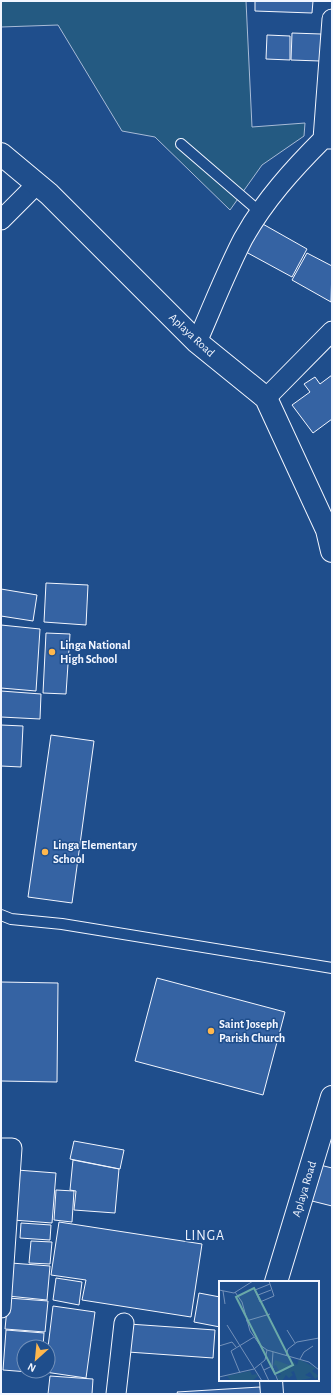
<svg xmlns="http://www.w3.org/2000/svg" width="333" height="1395" font-family="'Alegreya Sans',sans-serif">
  <style>
    .green { fill: #245a82; stroke: #a8bbd7 }
    .building { fill: #3563a3; stroke: #f2f6ff }
    .lines { fill: none; stroke-linecap: round; stroke-linejoin: round }
    .service-casing { stroke: #f2f6ff; stroke-width: 12 }
    .minor-casing { stroke: #f2f6ff; stroke-width: 21 }
    .tertiary-casing { stroke: #f2f6ff; stroke-width: 24 }
    .service { stroke: #1f4e8c; stroke-width: 10 }
    .minor { stroke: #1f4e8c; stroke-width: 19 }
    .tertiary { stroke: #1f4e8c; stroke-width: 22 }
    .poi-dot { fill: #ffb74d; stroke: #1f4e8c; stroke-width: 1.5 }
    .labels { text-anchor: middle; dominant-baseline: central; stroke-width: 3; stroke-linejoin: round; paint-order: stroke }
    .street-label { font-size: 12px; fill: #f2f6ff; stroke: #1f4e8c }
    .poi-label { font-size: 12px; font-weight: bold; fill: #f2f6ff; stroke: #1f4e8c; text-anchor: start }
    .quarter-label { font-size: 14px; letter-spacing: 1px; fill: #f2f6ff; stroke: #1f4e8c }
    .inset-road { fill: none; stroke: #7391ba; stroke-width: 1 }
    .view { fill: #6aa9a8; fill-opacity: 0.15; stroke: #6aa9a8; stroke-width: 2 }
    .inset-edge { fill: none; stroke: #f2f6ff; stroke-width: 2 }
  </style>
  <rect width="100%" height="100%" fill="#1f4e8c"/>
  <path class="green" d="M1,1H246L252,127L305,123L304,136L262,165L230,210L155,137L122,131L58,25L1,27Z"/>
  <path class="building" d="M255,1H313L312,13L255,11Z
    M292,33L321,34L320,61L291,60Z
    M267,35L290,36V60L266,59Z
    M261,223L307,249L292,277L246,252Z
    M307,253L332,266L331,302L292,280Z
    M332,375V419L313,433L292,405L310,392L304,384L315,377L320,384Z
    M46,583L88,585L86,625L44,622Z
    M1,589L37,595L33,621L1,616Z
    M1,625L40,629L36,691L1,688Z
    M46,633L70,634L66,694L43,693Z
    M1,691L41,694L40,719L1,717Z
    M1,725L23,726L21,767L1,766Z
    M51,735L94,741L72,903L28,897Z
    M157,978L285,1012L263,1095L135,1061Z
    M1,982L58,983L57,1082L1,1081Z
    M74,1141L124,1150L120,1169L70,1159Z
    M73,1160L119,1169L115,1213L74,1210L76,1191L70,1190Z
    M320,1165L332,1168V1206L312,1201Z
    M17,1170L56,1173L52,1223L13,1220Z
    M56,1190L74,1191L72,1222L54,1220Z
    M59,1222L202,1244L191,1317L82,1300L86,1280L51,1275Z
    M21,1223L51,1225L50,1240L20,1238Z
    M31,1241L52,1242L50,1264L29,1263Z
    M11,1263L50,1266L47,1300L8,1296Z
    M56,1278L82,1282L79,1305L53,1300Z
    M199,1293L220,1297V1327L194,1322Z
    M8,1298L48,1301L45,1332L5,1329Z
    M53,1306L95,1312L86,1378L45,1372L48,1371V1347Z
    M129,1324L215,1330L213,1358L128,1352Z
    M6,1330L44,1333L43,1347H24V1371H41V1373L3,1370Z
    M50,1376L93,1379L92,1394H48Z
    M260,1387L261,1394H178L177,1392Z"/>
  <g class="lines">
    <g class="service-casing">
      <path id="service" d="M181,144L260,212
        M1,915L11,919L62,924L332,968"/>
    </g>
    <g class="minor-casing">
      <path id="minor" d="M323,139L332,19
        M1,220L37,184
        M197,342C212,308 226,272 243,239C264,201 293,169 323,139H332
        M266,398L332,331
        M1,1148H12L1,1308
        M116,1394L124,1323"/>
    </g>
    <g class="tertiary-casing">
      <path id="tertiary" d="M1,154L49,194L197,342L266,398L327,530L332,551
        M276,1282L332,1097
        M271,1380L272,1394"/>
    </g>
    <use href="#service" class="service"/>
    <use href="#minor" class="minor"/>
    <use href="#tertiary" class="tertiary"/>
  </g>
  <g class="poi-dot">
    <circle cx="52" cy="652" r="4"/>
    <circle cx="45" cy="852" r="4"/>
    <circle cx="211" cy="1031" r="4"/>
  </g>
  <g class="labels">
    <g class="street-label">
      <text transform="translate(192 335) rotate(43)">Aplaya Road</text>
      <text transform="translate(304 1189) rotate(-73)">Aplaya Road</text>
    </g>
    <g class="poi-label">
      <text x="60" y="645">Linga National<tspan x="60" dy="14">High School</tspan></text>
      <text x="53" y="845">Linga Elementary<tspan x="53" dy="14">School</tspan></text>
      <text x="219" y="1024">Saint Joseph<tspan x="219" dy="14">Parish Church</tspan></text>
    </g>
    <g class="quarter-label">
      <text x="205" y="1236">LINGA</text>
    </g>
  </g>
  <g transform="translate(219 1281)">
    <rect width="100" height="100" fill="#1f4e8c"/>
    <path d="M80,78L97,87L93,90L100,95L96,98L91,91L86,94L93,97L76,100L78,99L75,90L72,91L74,94L70,97L67,94L63,100H60L57,94H62L57,84L54,85L56,79L70,84L75,81L78,84ZM31,90L33,94L37,93L39,95L33,100H12L8,95Z" fill="#245a82"/>
    <path class="inset-road" d="M50,0L55,15L41,21L36,9L51,3M0,9L15,12L34,0M4,10L6,23M16,11L23,21L31,50L41,64L48,69L90,81L100,89M39,14L52,9M27,40L51,33M8,44L43,100M68,49L76,62M0,65L13,61L17,66M67,75L69,68L78,61L100,57M81,78L85,71L94,65M42,83L50,100M53,85L59,100M45,89L53,85L54,71M21,92L12,70L35,56M0,96L35,88L46,79L48,69"/>
    <path class="view" d="M35,7L74,84L56,93L17,16Z"/>
    <rect width="100" height="100" class="inset-edge"/>
  </g>
  <rect width="333" height="1395" fill="none" stroke="#f2f6ff" stroke-width="4"/>
  <g transform="translate(36 1359) rotate(207)"><circle r="19" fill="#1f4e8c" stroke="#7391ba"/>
  <path d="M0-3L7 15L0 10L-7 15Z" fill="#ffb74d"/>
  <text y="-6" font-size="11" font-weight="bold" text-anchor="middle" fill="#f2f6ff">N</text>
  </g>
</svg>
